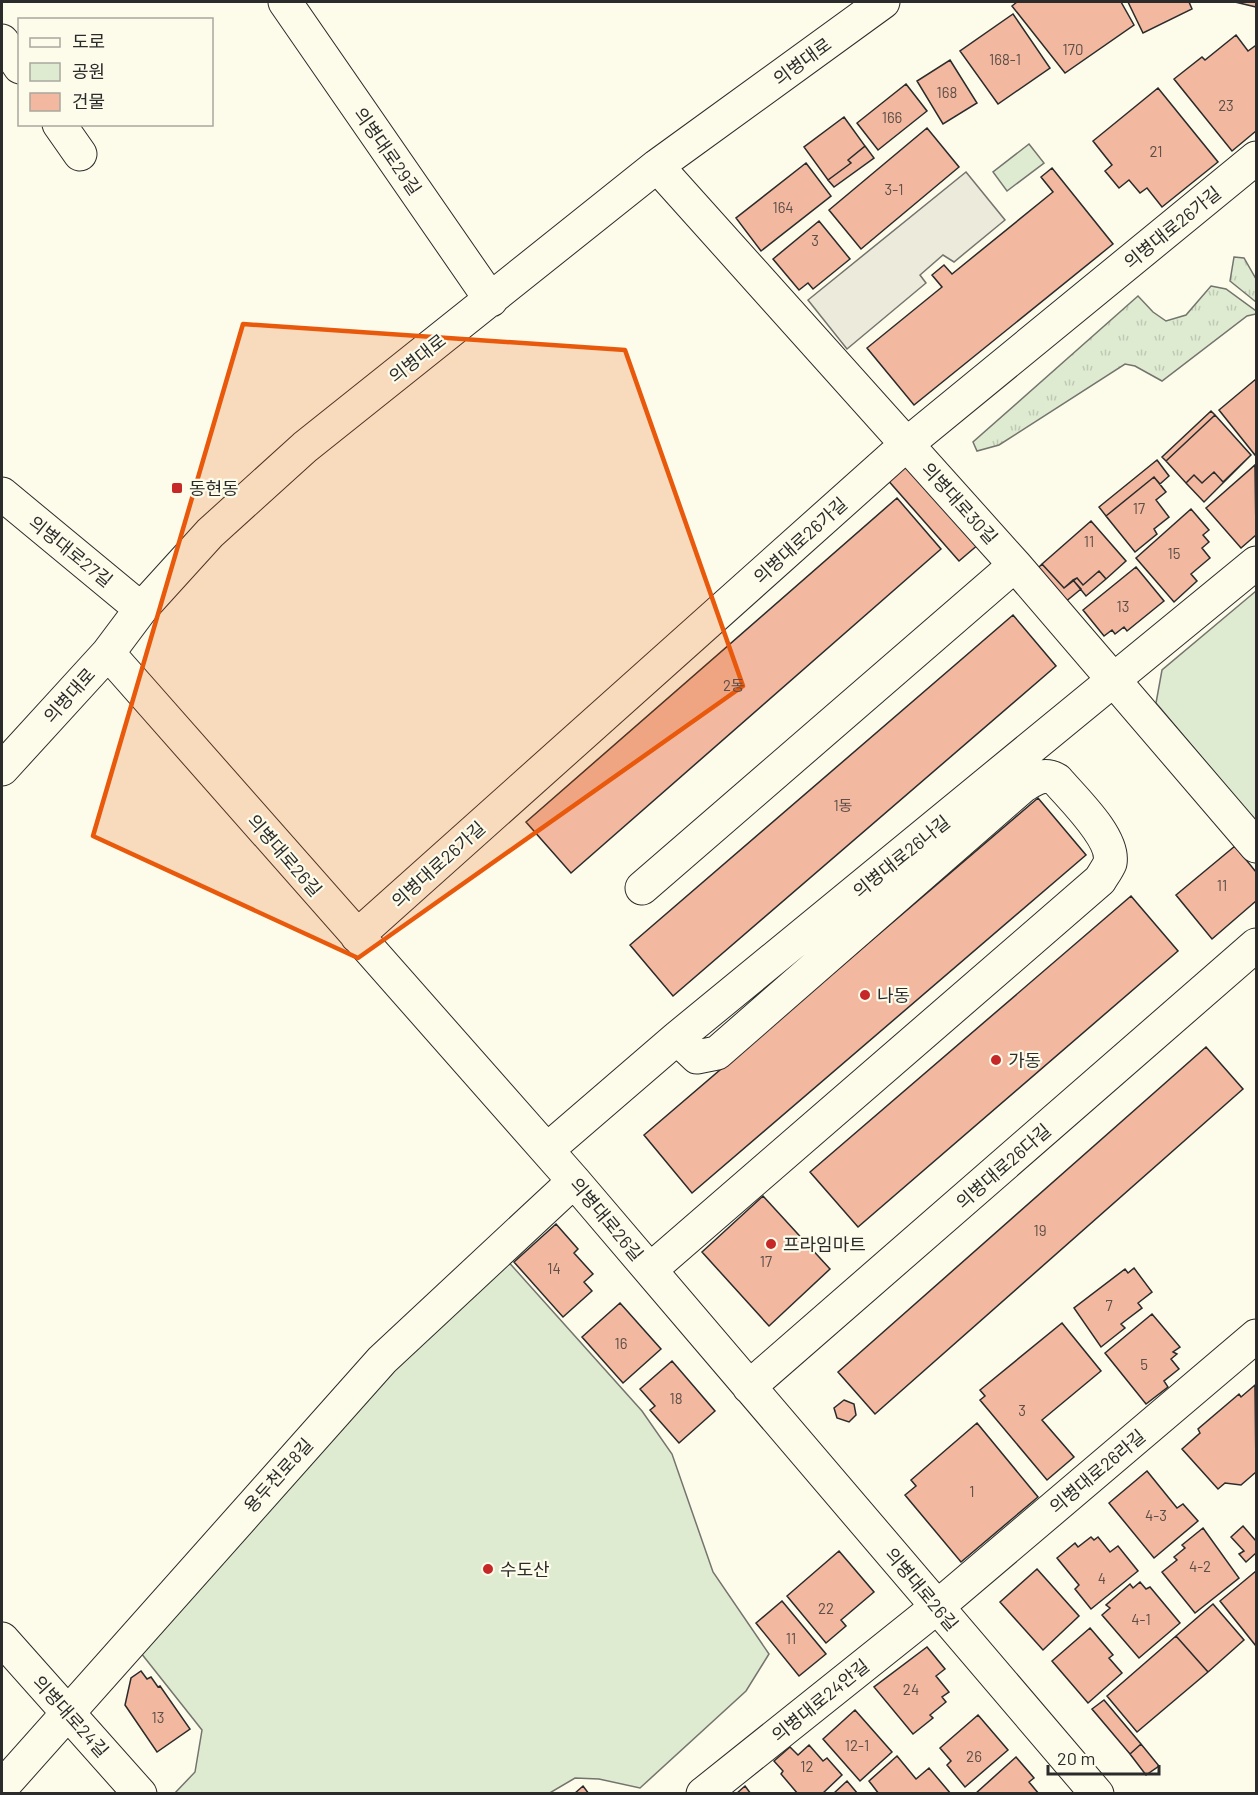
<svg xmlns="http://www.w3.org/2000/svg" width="1258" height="1795" font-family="Barlow,'Noto Sans KR',sans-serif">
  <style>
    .grass { fill: url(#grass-tufts); stroke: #74746e; stroke-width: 1.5 }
    .green { fill: #deebd1; stroke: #74746e; stroke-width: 1.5 }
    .parking { fill: #eceadb; stroke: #74746e; stroke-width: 1.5 }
    .building { fill: #f2b8a0; stroke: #2b2b2b; stroke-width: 1.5 }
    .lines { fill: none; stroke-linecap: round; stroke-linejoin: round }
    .minor-casing { stroke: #2b2b2b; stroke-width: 35 }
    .minor { stroke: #fdfbea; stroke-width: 33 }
    .marked { fill: #e8590c; fill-opacity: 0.2; stroke: #e8590c; stroke-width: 4.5; stroke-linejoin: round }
    .poi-dot { fill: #c62828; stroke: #fdfbea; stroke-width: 2 }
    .labels { text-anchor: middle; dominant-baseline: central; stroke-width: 4.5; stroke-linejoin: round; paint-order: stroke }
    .number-label { font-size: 15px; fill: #5d4e48 }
    .street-label { font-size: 18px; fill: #2b2b2b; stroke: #fdfbea }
    .poi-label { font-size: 18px; fill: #2b2b2b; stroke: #fdfbea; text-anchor: start }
  </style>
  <defs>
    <pattern id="grass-tufts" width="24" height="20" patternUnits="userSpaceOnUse" patternTransform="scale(1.5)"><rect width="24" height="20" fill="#deebd1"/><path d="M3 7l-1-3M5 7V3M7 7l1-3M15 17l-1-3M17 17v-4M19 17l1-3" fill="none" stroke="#bfcab4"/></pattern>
  </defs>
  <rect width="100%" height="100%" fill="#fdfbea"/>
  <path class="grass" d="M1234,257L1244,258L1256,279V302L1230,281Z
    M1211,286L1226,289L1256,311V314L1247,316L1162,381L1135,366L1125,364L999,445L977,451L973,442L1138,296L1153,312L1166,321L1186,315Z"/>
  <path class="green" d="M1029,144L1044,163L1007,191L993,172Z
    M1256,591V822L1156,703L1162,670Z
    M505,1258L642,1411L672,1454L713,1572L769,1654L746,1691L640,1788L599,1779L575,1778L548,1794H174L195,1772L202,1730L137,1648L287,1476Z"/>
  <path class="parking" d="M966,172L1005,220L954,262L943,255L920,275L926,283L847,349L808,300Z"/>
  <path class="building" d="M1017,2H1121L1134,25L1065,73L1012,6Z
    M1128,2H1189L1192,9L1143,33Z
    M1235,2H1256V7Z
    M1013,14L1050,68L998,104L960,51Z
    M1236,35L1248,51L1255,46L1256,47V131L1232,151L1174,79L1202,57L1205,60Z
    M950,60L977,103L943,124L917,81Z
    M906,84L927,111L878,150L857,123Z
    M1158,88L1218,162L1162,207L1147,188L1140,193L1129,180L1119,188L1105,171L1112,165L1093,141Z
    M844,117L865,146L848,160L851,163L828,180L804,147Z
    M927,128L959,167L861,249L829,210Z
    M865,146L874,158L834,187L828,180L851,163L848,160Z
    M806,163L831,196L761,251L736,218Z
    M1052,168L1113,244L914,405L867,348L942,287L932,275L944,265L952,274L1053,192L1041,177Z
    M819,221L850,259L813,289L808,283L799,290L773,259Z
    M1256,379V453L1255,455L1219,410Z
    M1211,411L1215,415L1166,461L1162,457Z
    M1215,415L1251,455L1223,482L1214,472L1202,483L1194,475L1186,483L1166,461Z
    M913,455L986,538L959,561L886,478Z
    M1251,455L1204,502L1186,483L1194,475L1202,483L1214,472L1223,482Z
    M1157,460L1169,476L1160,484L1154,477L1106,516L1099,507Z
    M1255,465L1256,535L1241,548L1206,508Z
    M1154,477L1166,492L1156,500L1169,517L1154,529L1157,534L1135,552L1106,516Z
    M897,498L941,549L571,873L526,822Z
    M1191,509L1209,530L1203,535L1209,542L1202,548L1210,558L1191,574L1197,581L1174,602L1136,558Z
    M1091,521L1126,561L1106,579L1099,571L1083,585L1077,578L1064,588L1042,564Z
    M1042,564L1064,588L1073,580L1081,589L1064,603L1035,571Z
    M1136,567L1164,601L1127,631L1124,627L1115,634L1112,630L1104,636L1083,610Z
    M1099,571L1106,579L1086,596L1073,580L1077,578L1083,585Z
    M1013,615L1056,666L673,996L630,945Z
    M1038,798L1086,855L692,1193L644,1135Z
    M1235,846L1256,872V901L1212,939L1176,895Z
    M1131,896L1178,951L858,1227L810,1172Z
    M1206,1047L1243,1089L875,1414L838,1372Z
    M763,1196L830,1269L769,1326L702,1252Z
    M556,1224L578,1249L574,1253L593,1274L584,1282L592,1291L563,1317L514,1262Z
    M1134,1268L1152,1292L1138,1303L1142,1308L1121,1324L1125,1328L1101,1347L1074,1308L1125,1269L1128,1273Z
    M620,1303L661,1349L623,1383L582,1337Z
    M1152,1314L1180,1347L1173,1352L1177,1354L1171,1359L1179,1369L1164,1381L1168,1387L1146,1404L1105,1353Z
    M1062,1323L1101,1371L1042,1420L1074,1457L1047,1480L980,1400L985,1396L980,1390Z
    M672,1361L715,1411L679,1443L650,1410L655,1406L640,1389Z
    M1255,1385L1256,1472L1241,1485L1225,1483L1218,1489L1182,1449L1200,1433L1198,1429L1239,1394L1241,1397Z
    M844,1400L854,1404L856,1415L849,1422L837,1418L834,1408Z
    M977,1423L1038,1497L961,1562L905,1495L916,1486L911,1480Z
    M1147,1471L1177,1508L1183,1504L1198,1521L1154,1558L1109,1503Z
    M1243,1526L1256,1541V1553L1246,1562L1239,1554L1244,1551L1231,1537Z
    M1203,1528L1239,1578L1195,1613L1162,1572L1177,1560L1174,1557L1185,1548L1182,1545Z
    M1091,1537L1094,1540L1098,1537L1110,1552L1118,1546L1138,1571L1091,1609L1075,1589L1079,1585L1057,1558L1075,1543L1078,1547Z
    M839,1551L874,1592L841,1620L846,1626L826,1643L787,1596Z
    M1037,1569L1079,1616L1043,1650L1000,1602Z
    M1256,1571V1646L1220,1601Z
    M1140,1582L1146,1589L1150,1587L1180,1623L1139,1658L1102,1615L1110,1608L1106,1605L1130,1584L1133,1588Z
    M782,1601L826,1654L799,1676L756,1623Z
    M1213,1604L1244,1640L1208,1672L1176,1636Z
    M1090,1628L1113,1655L1109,1658L1122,1673L1088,1703L1052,1661Z
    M1176,1636L1208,1672L1137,1732L1107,1696Z
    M927,1647L945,1669L936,1676L949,1692L942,1697L946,1702L930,1715L933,1718L913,1734L874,1687Z
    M141,1671L147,1679L151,1677L158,1687L160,1686L190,1729L157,1752L125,1705L131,1678Z
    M1104,1700L1141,1744L1130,1754L1092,1709Z
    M855,1710L892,1752L860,1781L823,1739Z
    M978,1715L1008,1750L965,1787L947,1765L951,1761L940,1748Z
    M1141,1744L1159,1766L1146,1775L1130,1754Z
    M809,1745L823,1761L827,1758L842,1775L822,1794H798L781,1774L783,1771L774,1761L790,1747L798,1755Z
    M897,1756L916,1779L929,1768L951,1794H879L869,1781Z
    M1016,1757L1034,1778L1029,1782L1039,1794H975Z
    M847,1781L858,1794H833Z
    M583,1786L589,1794H574Z
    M745,1786L751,1794H736Z"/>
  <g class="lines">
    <g class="minor-casing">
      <path id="minor" d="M285,2L491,300
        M2,41L20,67
        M59,124L80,154
        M657,166L1015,565L1256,846
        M2,494L141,609
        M108,653L574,1181L1097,1794
        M2,769L108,653L141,609L210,533L305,447L657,166L883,2
        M642,888L1015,565
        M357,936L907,444L1256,158
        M547,1150L677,1038L1256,563
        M650,1270L1100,880C1103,875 1108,868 1110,863C1115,838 1073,799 1057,780C1044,772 1035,779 1023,786L717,1053L697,1057L677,1038
        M749,1387L1256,945
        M2,1639L140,1794
        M2,1787L382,1360L574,1181
        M703,1794L937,1607L1256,1336"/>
    </g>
    <use href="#minor" class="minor"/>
  </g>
  <path class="marked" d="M243,324L625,350L743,686L358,958L93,836Z"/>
  <g class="poi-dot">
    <rect x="171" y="482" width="12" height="12" rx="3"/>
    <circle cx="865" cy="995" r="6"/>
    <circle cx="996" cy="1060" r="6"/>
    <circle cx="771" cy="1244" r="6"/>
    <circle cx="488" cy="1569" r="6"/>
  </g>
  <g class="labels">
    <g class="number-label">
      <text x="1073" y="49">170</text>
      <text x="1005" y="59">168-1</text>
      <text x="947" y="92">168</text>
      <text x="1226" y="105">23</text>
      <text x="892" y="117">166</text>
      <text x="1156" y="151">21</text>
      <text x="894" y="189">3-1</text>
      <text x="783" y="207">164</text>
      <text x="815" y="240">3</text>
      <text x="1139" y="508">17</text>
      <text x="1089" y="541">11</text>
      <text x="1174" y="553">15</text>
      <text x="1123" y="606">13</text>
      <text x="734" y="685">2동</text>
      <text x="843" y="805">1동</text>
      <text x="1222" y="885">11</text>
      <text x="1040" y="1230">19</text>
      <text x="766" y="1261">17</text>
      <text x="554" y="1268">14</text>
      <text x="1109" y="1305">7</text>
      <text x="621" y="1343">16</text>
      <text x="1144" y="1364">5</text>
      <text x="676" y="1398">18</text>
      <text x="1022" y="1410">3</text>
      <text x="972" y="1491">1</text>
      <text x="1156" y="1515">4-3</text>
      <text x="1200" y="1566">4-2</text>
      <text x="1102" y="1578">4</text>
      <text x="826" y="1608">22</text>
      <text x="1141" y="1619">4-1</text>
      <text x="791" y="1638">11</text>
      <text x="911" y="1689">24</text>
      <text x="158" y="1717">13</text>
      <text x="857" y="1745">12-1</text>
      <text x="974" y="1756">26</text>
      <text x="807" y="1766">12</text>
    </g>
    <g class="street-label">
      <text transform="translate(802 61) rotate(-36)">의병대로</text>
      <text transform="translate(388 151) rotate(55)">의병대로29길</text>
      <text transform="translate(1172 227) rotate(-39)">의병대로26가길</text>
      <text transform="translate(417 358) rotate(-38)">의병대로</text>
      <text transform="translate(960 503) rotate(48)">의병대로30길</text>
      <text transform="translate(800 540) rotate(-42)">의병대로26가길</text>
      <text transform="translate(71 551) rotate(39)">의병대로27길</text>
      <text transform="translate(69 695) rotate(-48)">의병대로</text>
      <text transform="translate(285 855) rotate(49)">의병대로26길</text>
      <text transform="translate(901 856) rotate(-39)">의병대로26나길</text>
      <text transform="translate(438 864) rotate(-42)">의병대로26가길</text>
      <text transform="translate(1003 1166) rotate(-41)">의병대로26다길</text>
      <text transform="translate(607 1219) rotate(50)">의병대로26길</text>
      <text transform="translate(1097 1471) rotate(-40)">의병대로26라길</text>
      <text transform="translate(278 1475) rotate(-48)">용두천로8길</text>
      <text transform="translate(922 1589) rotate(50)">의병대로26길</text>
      <text transform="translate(820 1700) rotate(-39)">의병대로24안길</text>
      <text transform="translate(71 1716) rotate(48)">의병대로24길</text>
    </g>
    <g class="poi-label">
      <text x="189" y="488">동현동</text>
      <text x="877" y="995">나동</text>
      <text x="1008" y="1060">가동</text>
      <text x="783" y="1244">프라임마트</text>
      <text x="500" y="1569">수도산</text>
    </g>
  </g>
  <rect width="1258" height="1795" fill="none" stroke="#2b2b2b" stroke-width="6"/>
  <rect x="18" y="18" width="195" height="108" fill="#fdfbea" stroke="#a9a89e" stroke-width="1.5"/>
  <rect x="30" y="38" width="30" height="9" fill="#fdfbea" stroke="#a9a89e" stroke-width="1.5"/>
  <text x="72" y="48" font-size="18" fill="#2b2b2b">도로</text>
  <rect x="30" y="63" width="30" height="18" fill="#deebd1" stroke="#a9a89e" stroke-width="1.5"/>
  <text x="72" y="78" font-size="18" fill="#2b2b2b">공원</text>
  <rect x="30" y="93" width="30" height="18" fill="#f2b8a0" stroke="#a9a89e" stroke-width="1.5"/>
  <text x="72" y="108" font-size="18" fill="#2b2b2b">건물</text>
  <path d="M1048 1765v9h111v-9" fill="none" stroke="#2b2b2b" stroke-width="3"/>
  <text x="1057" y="1765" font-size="18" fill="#2b2b2b" stroke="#fdfbea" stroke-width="4.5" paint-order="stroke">20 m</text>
</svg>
